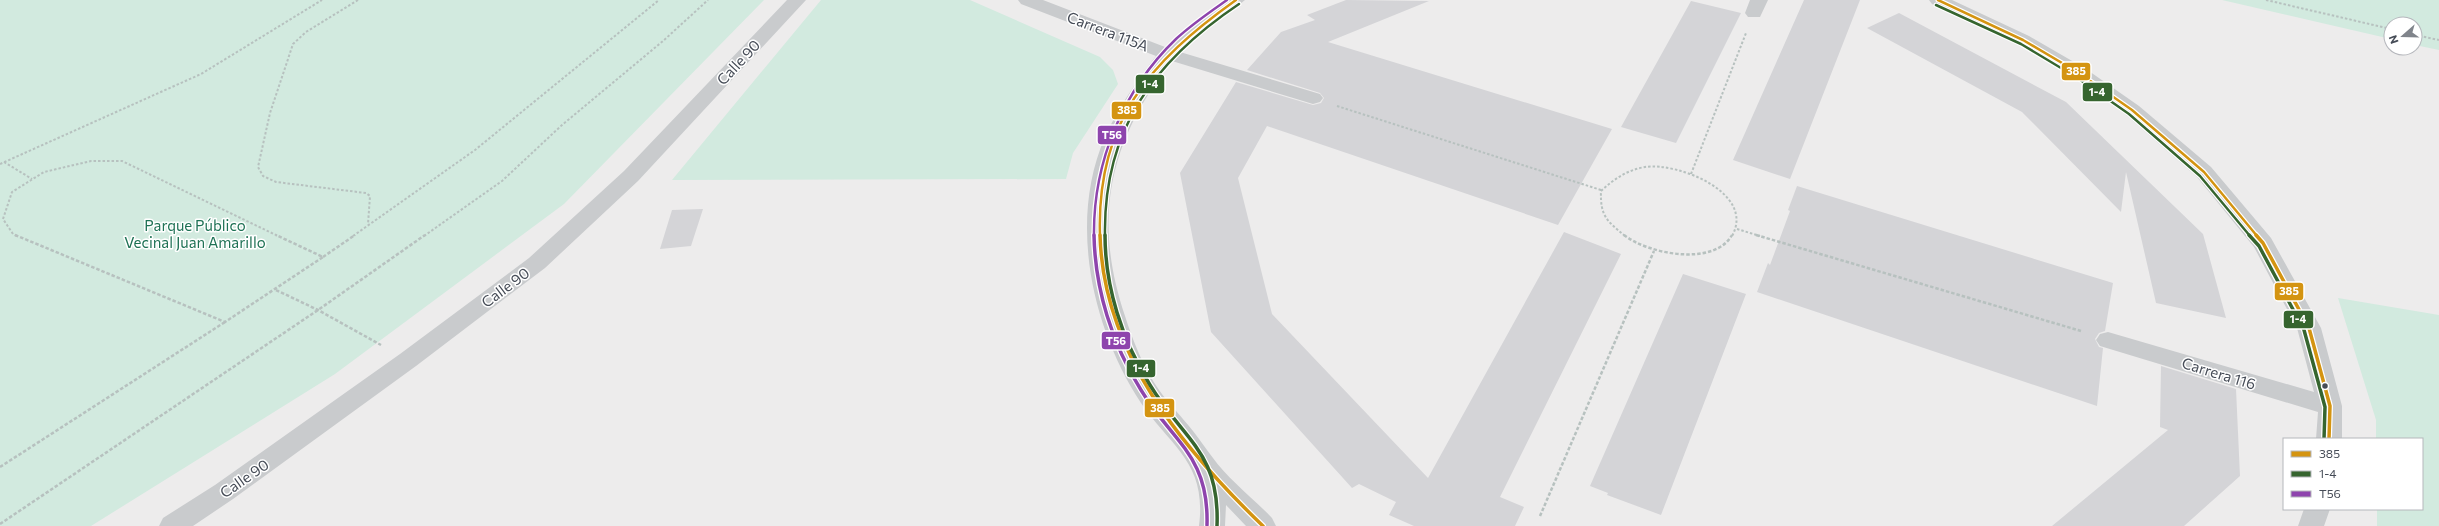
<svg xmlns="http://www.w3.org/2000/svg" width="2439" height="526" font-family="Commissioner,sans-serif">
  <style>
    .green { fill: #d2eadf }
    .building { fill: #d4d4d7 }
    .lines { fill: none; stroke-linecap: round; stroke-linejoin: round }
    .path-far1 { stroke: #b7c1bf; stroke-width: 2; stroke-dasharray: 2.5 2; stroke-linecap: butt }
    .path { stroke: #b7c1bf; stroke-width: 2.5; stroke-dasharray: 3.5 2; stroke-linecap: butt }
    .minor { fill: #c9cbcd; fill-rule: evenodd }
    .bus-1-far1-casing { stroke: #fff; stroke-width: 5 }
    .bus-1-casing { stroke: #fff; stroke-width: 6 }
    .bus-2-far1-casing { stroke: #fff; stroke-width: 5 }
    .bus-2-casing { stroke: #fff; stroke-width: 6 }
    .bus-3-far1-casing { stroke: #fff; stroke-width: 5 }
    .bus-3-casing { stroke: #fff; stroke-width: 6 }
    .bus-1-far1 { stroke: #d49411; stroke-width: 2.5 }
    .bus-1 { stroke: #d49411; stroke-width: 3.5 }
    .bus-2-far1 { stroke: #36652f; stroke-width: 2.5 }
    .bus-2 { stroke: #36652f; stroke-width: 3.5 }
    .bus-3-far1 { stroke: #8e44ad; stroke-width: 2.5 }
    .bus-3 { stroke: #8e44ad; stroke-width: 3.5 }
    .bus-dot { fill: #464c57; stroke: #fff; stroke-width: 1.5 }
    .labels { text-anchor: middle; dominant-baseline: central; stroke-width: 3; stroke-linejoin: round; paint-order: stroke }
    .street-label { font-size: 15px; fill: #464c57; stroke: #fff }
    .park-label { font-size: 15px; fill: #1e7154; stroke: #fff }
    .line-badge { stroke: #fff; stroke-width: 1.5 }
    .badge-label { font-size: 11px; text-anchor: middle; font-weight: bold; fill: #fff }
  </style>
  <rect width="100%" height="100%" fill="#edecec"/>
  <path class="green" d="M0,0H764L564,204L335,374L91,526H0Z
    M821,0H970L1100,57L1113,70L1118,84L1073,153L1066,179L672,180Z
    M2222,0H2439V50L2415,45V24H2391V39Z
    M2338,298L2439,315V526H2377V509H2422V439H2376V420Z"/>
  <path class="building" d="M1346,0L1429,1L1328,42L1612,129L1558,225L1267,126L1238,178L1272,314L1428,478L1564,232L1621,254L1500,497L1524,507L1515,526H1414L1389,515L1396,502L1359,484L1352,488L1211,332L1180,173L1236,82L1313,105L1321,103L1324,98L1320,93L1247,70L1281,32L1315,20L1307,15Z
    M1804,0H1860L1790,179L1733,160Z
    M1691,1L1741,13L1676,143L1621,127Z
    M1899,13L2066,102L2203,234L2226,318L2156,303L2126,172L2121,212L2022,112L1867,28Z
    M1797,186L2113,283L2105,331L2099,333L2095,339L2099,347L2103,348L2097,406L1757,292L1768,263L1770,265L1790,211L1788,210Z
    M703,209L691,246L660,249L672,210Z
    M1683,274L1746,294L1661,515L1607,495L1608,493L1590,486Z
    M2161,366L2236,389L2240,476L2184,526H2052L2168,430L2160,427Z"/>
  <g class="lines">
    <path class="path-far1" d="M358,0L306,32L293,44L270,113L258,167L263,176L276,182L366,193L370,196L368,224
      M2266,0L2391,29
      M2415,35L2439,40
      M1337,106L1601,190
      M4,162L32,179
      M0,164L201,74L322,0
      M1691,174L1746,33
      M1737,229L1760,236
      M17,236L13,234L3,219L12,192L44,172L91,161H122L278,236
      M353,236L475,150L659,0
      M424,236L502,181L562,125L663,41L708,0
      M1625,236C1607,221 1600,216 1601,191C1614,179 1627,170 1645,167C1678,162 1756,193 1732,236"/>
    <path class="path" d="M15,235L225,322L323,257L276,235
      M1624,235C1648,254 1714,267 1732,235
      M1756,235L2081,331
      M323,257L355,235
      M276,290L318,310L381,345
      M0,467L225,322
      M1540,516L1654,251
      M0,524L318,310L425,235"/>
    <path class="minor" d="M787,0H806L638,181L545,268L416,366L233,499L193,526H159L163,518L215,485L400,354L529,258L624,171Z
      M1018,0H1043L1165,47L1185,29L1225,0H1245L1180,52L1320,94L1323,98L1320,102L1313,104L1172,61C1109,141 1092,218 1125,316C1133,341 1143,367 1159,390C1169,404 1182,417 1193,431C1200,440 1206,449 1213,458C1227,478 1255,500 1272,518L1276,526H1246L1226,505L1225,526H1199C1207,463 1172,448 1141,403C1092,328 1068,222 1105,137C1118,108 1136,82 1156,56L1021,4Z
      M1750,0H1768L1760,17H1748L1745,13Z
      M1929,0H1952L2029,36L2086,69L2139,106L2211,167L2271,238L2321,328L2342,406V439H2316L2318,412L2100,346L2096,340L2100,334L2108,332L2314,392L2297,328L2254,247L2197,177L2125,114L2072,77L2017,44L1932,4Z
      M2304,509H2330L2324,526H2298Z"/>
    <g class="bus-1-far1-casing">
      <path id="bus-1-far1" d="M1938,0L2023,40L2079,73L2132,110L2204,172L2257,236
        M1100,236C1096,123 1149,62 1236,0"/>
    </g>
    <g class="bus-1-casing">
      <path id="bus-1" d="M1100,235C1103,353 1182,448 1263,526
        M2256,235L2263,243L2309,328L2330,406L2329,439"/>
    </g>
    <g class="bus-2-far1-casing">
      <path id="bus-2-far1" d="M1936,5L2021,44L2076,77L2129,114L2200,176L2250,236
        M1105,236C1103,130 1154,61 1239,4"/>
    </g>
    <g class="bus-2-casing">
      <path id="bus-2" d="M1105,235C1105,287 1122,340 1150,385C1184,441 1220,452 1217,526
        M2249,235L2259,246L2304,330L2325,407L2324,439"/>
    </g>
    <g class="bus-3-far1-casing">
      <path id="bus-3-far1" d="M1094,236C1093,162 1123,90 1176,39C1192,24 1210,12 1227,0"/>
    </g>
    <g class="bus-3-casing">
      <path id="bus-3" d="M1094,235C1095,289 1112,344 1141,390C1173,443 1209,455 1207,525"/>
    </g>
    <use href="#bus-1-far1" class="bus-1-far1"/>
    <use href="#bus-1" class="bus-1"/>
    <use href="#bus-2-far1" class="bus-2-far1"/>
    <use href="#bus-2" class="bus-2"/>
    <use href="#bus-3-far1" class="bus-3-far1"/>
    <use href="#bus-3" class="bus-3"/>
  </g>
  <circle class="bus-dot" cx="2325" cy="386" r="3.5"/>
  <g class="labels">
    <g class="street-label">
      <text transform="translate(1108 31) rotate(21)">Carrera 115A</text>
      <text transform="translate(738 62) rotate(-47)">Calle 90</text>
      <text transform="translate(505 287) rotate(-37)">Calle 90</text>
      <text transform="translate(2219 373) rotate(17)">Carrera 116</text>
      <text transform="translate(244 478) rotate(-35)">Calle 90</text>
    </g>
    <g class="park-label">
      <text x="195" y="225">Parque Público<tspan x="195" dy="17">Vecinal Juan Amarillo</tspan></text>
    </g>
  </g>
  <g class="line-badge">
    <rect x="2061" y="62" width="30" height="19" rx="4" fill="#d49411"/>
    <rect x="1135" y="74" width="30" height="20" rx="4" fill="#36652f"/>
    <rect x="2082" y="82" width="31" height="20" rx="4" fill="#36652f"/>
    <rect x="1111" y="101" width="31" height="19" rx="4" fill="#d49411"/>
    <rect x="1097" y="125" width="30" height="20" rx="4" fill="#8e44ad"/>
    <rect x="2274" y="282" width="30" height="19" rx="4" fill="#d49411"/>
    <rect x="2283" y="310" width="31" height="19" rx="4" fill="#36652f"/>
    <rect x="1101" y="331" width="30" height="19" rx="4" fill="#8e44ad"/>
    <rect x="1126" y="359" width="30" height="19" rx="4" fill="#36652f"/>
    <rect x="1144" y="398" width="31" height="20" rx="4" fill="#d49411"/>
  </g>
  <g class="badge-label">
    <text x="2076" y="75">385</text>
    <text x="1150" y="88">1-4</text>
    <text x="2097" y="96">1-4</text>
    <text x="1127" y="114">385</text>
    <text x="1112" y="139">T56</text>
    <text x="2289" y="295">385</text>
    <text x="2298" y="323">1-4</text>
    <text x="1116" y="345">T56</text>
    <text x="1141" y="372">1-4</text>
    <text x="1160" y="412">385</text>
  </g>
  <rect x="2283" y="438" width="140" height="72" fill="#ffffff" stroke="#b5b7bc"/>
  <rect x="2291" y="451" width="20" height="6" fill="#d49411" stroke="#b5b7bc"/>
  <text x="2319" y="458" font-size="12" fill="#464c57">385</text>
  <rect x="2291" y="471" width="20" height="6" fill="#36652f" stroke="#b5b7bc"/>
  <text x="2319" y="478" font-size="12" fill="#464c57">1-4</text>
  <rect x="2291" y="491" width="20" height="6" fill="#8e44ad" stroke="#b5b7bc"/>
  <text x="2319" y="498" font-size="12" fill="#464c57">T56</text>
  <g transform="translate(2403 36) rotate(250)"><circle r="19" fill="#ffffff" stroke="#b5b7bc"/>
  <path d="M0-3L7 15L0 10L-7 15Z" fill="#80848b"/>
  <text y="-6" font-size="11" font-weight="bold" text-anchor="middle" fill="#464c57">N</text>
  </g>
</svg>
